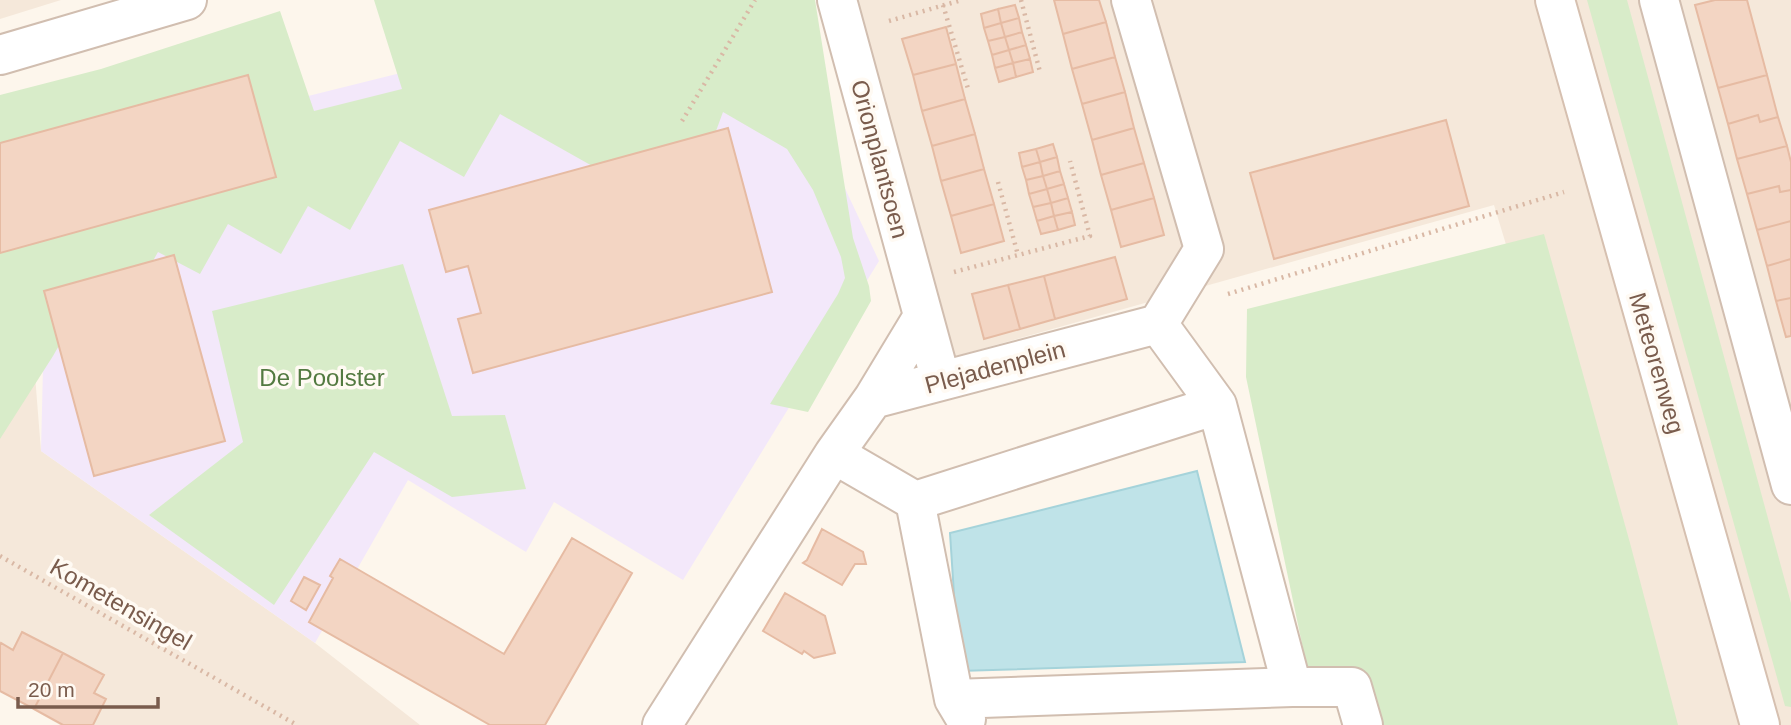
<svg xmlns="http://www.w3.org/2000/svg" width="1791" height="725" viewBox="0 0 1791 725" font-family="Helvetica,sans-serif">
	<rect width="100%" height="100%" fill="#fdf6ec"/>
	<path fill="#f5e8da" d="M0,0H61L0,19Z
		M857,0H1791V725H1652L1494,205L953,357Z
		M0,122L17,148L41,451L315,643L420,725H60L0,691Z"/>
	<path fill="#f3e8fa" d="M669,6L777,43L879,261L683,580L554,502L526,552L408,480L315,643L41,451L48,161Z"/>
	<path fill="#d8ecc9" d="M374,0H815L853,238L869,286L871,301L808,412L770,404L838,294L845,278L841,257L813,190L787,149L723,112L673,248L594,167L500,114L464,177L400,141L350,230L308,206L281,254L228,224L200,274L158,252L134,294L85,300L53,356L0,439V95L101,69L280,11L314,111L402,89Z
		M1587,0H1627L1791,603V707L1785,706Z
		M1544,234L1630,543L1678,725H1375L1357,669L1309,677L1246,377L1247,309Z
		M403,264L452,416L505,415L526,489L452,497L374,452L274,605L149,515L243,442L212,311Z"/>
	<path fill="#bfe3e8" stroke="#a5d3da" stroke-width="2" d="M1197,471L1245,662L959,671L950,533Z"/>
	<path fill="#f3d5c3" stroke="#e6bba3" stroke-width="2" d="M1054,0H1099L1106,22L1063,34Z
		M1715,0H1747L1767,75L1718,88L1695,5Z
		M1015,5L1019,18L1001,23L998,9Z
		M998,9L1001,23L984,28L981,14Z
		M1019,18L1022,32L1005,37L1001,23Z
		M1106,22L1115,57L1072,69L1063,34Z
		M1001,23L1005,37L988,41L984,28Z
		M946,27L956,64L913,75L902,39Z
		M1022,32L1026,45L1009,50L1005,37Z
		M1005,37L1009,50L992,55L988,41Z
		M1026,45L1030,59L1013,63L1009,50Z
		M1009,50L1013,63L995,68L992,55Z
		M1115,57L1125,92L1082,104L1072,69Z
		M1030,59L1033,72L1016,77L1013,63Z
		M1013,63L1016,77L999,82L995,68Z
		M956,64L965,99L922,111L913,75Z
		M248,75L276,177L0,253V143Z
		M1767,75L1778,117L1760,122L1758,115L1728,124L1718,88Z
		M1125,92L1134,128L1092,140L1082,104Z
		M965,99L975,134L932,146L922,111Z
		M1758,115L1760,122L1778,117L1787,146L1737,159L1728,124Z
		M1446,120L1469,206L1274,259L1250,173Z
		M728,128L772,292L473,373L458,319L481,313L468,266L446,272L429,210Z
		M1134,128L1144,163L1101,175L1092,140Z
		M975,134L984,169L941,181L932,146Z
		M1053,144L1057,157L1040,162L1036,149Z
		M1787,146L1791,162V190L1780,192L1779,186L1747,194L1737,159Z
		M1036,149L1040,162L1022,167L1019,153Z
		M1057,157L1060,171L1043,176L1040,162Z
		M1040,162L1043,176L1026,180L1022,167Z
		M1144,163L1154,198L1111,210L1101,175Z
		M984,169L994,204L951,216L941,181Z
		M1060,171L1064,184L1047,189L1043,176Z
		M1043,176L1047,189L1029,194L1026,180Z
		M1064,184L1068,198L1051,203L1047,189Z
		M1779,186L1780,192L1791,190V221L1757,230L1747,194Z
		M1047,189L1051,203L1033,207L1029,194Z
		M1068,198L1072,212L1054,216L1051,203Z
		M1154,198L1164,235L1121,247L1111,210Z
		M1051,203L1054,216L1037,221L1033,207Z
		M994,204L1004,241L961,253L951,216Z
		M1072,212L1075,225L1058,230L1054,216Z
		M1054,216L1058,230L1041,234L1037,221Z
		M1791,221V259L1767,266L1757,230Z
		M174,255L225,441L94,476L44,291Z
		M1115,257L1127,299L1055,319L1044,276Z
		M1791,259V298L1776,301L1767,266Z
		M1044,276L1055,319L1020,329L1008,285Z
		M1008,285L1020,329L984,339L972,294Z
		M1791,298V336L1786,337L1776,301Z
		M822,529L863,552L866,564H855L842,585L803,563L807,560Z
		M572,538L632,573L545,725H490L309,622L333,578L330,576L340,559L504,654Z
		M304,577L320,585L306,610L291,601Z
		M785,593L825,616L835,653L814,658L804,651L802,654L763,631Z
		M22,632L63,653L34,709L0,691V645L1,643L13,650Z
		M63,653L104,675L94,693L106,699L93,725H63L34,709Z"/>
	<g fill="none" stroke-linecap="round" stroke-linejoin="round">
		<defs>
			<path id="street" d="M837,0L941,381
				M1659,0L1791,485
				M0,55L187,0
				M1158,324L1217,405L1292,687H1352L1363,725
				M873,399L1158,324L1204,249L1131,0
				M834,454L915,501L1217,405
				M915,501L954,699L966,719
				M954,699L1292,687
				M662,725L834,454L873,399L922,318"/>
			<path id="secondary" d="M1555,0L1760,725"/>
		</defs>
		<use href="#street" stroke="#d1beb0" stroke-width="42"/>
		<use href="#secondary" stroke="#d6c0b0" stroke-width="42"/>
		<path stroke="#d9b8a5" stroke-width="4.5" stroke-dasharray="2 5" stroke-linecap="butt" d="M1021,0L1040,72
			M943,5L969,92
			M889,21L962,0
			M682,121L755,0
			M998,182L1018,255
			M954,272L1090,236L1070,161
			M1228,294L1564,192
			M0,556L297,725"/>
		<use href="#street" stroke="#fff" stroke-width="38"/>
		<use href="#secondary" stroke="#fff" stroke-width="38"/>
	</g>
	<g text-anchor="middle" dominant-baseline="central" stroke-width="7" stroke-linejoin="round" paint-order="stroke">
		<g font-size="24" fill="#7a5c4d" stroke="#fffaf3">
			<text transform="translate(880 159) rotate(75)">Orionplantsoen</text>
			<text transform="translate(1657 363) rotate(74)">Meteorenweg</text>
			<text transform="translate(995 367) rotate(-15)">Plejadenplein</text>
			<text transform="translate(121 604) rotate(30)">Kometensingel</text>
		</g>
		<g font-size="24" fill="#537a41" stroke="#fffaf3">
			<text x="322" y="377">De Poolster</text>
		</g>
	</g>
	<path d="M18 697v10h140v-10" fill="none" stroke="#7a5c4d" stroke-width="3.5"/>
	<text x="28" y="697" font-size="21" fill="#7a5c4d" stroke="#fffaf3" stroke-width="5" paint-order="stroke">20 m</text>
</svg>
